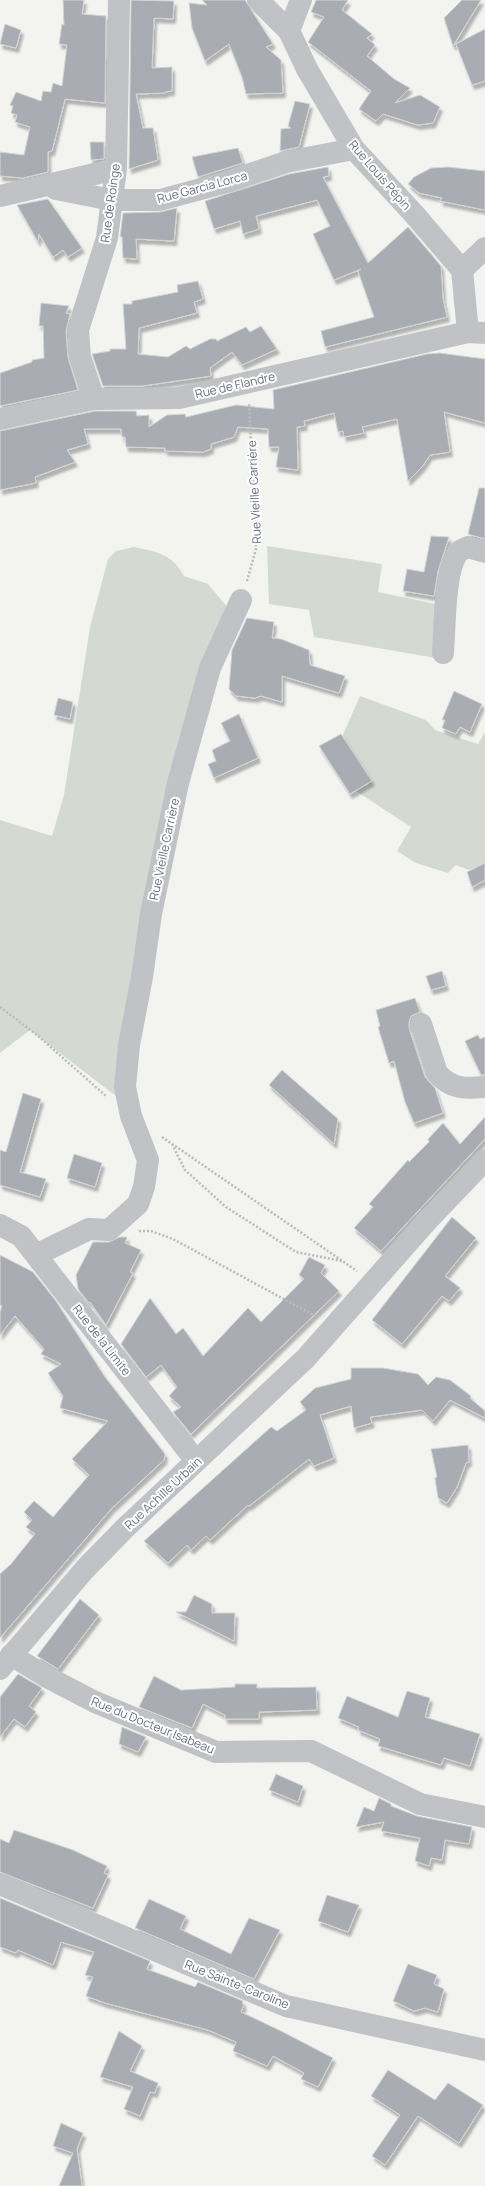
<svg xmlns="http://www.w3.org/2000/svg" width="485" height="2186" viewBox="0 0 485 2186" font-family="Manrope,sans-serif">
	<defs>
		<filter id="shadow"><feDropShadow dx="2.5" dy="4.5" stdDeviation="1" flood-color="#0004"/></filter>
	</defs>
	<rect width="100%" height="100%" fill="#f3f4f0"/>
	<path fill="#d4dad2" d="M267,546L382,564L378,592L440,605L436,658L314,637L309,610L269,604Z
		M134,547C158,552 172,554 184,576L208,584L234,615L213,650L121,1100L30,1030L0,1053V820L52,836L64,795L90,627L108,559L116,551Z
		M360,696L426,720L435,730L478,744L485,732V864L469,870L456,865L448,873L416,863L397,851L411,827L356,791L371,781L342,737Z"/>
	<path fill="#a9adb3" stroke="#d5d5d3" filter="url(#shadow)" d="M63,0H84L82,14L106,16L105,103L65,99L52,151L48,152V172L23,178L0,176V152L24,155L30,127L15,122L17,115L11,113L13,106L10,105L16,92L41,101L43,91L51,92L53,83L62,86L67,45L59,44L62,24L64,25Z
		M131,0L174,1L173,19L154,18L152,68L172,67V91L165,92V93L136,94L143,128H153L158,160L129,169Z
		M202,0H245L273,44L266,47L281,60L283,93L246,94L242,77L229,44L205,61L192,28L189,3L207,5Z
		M316,0H348L342,10L372,34L367,38L375,45L367,56L394,79L410,88L395,103L420,95L440,107L433,123L418,125L383,114L376,121L359,109L371,91L308,42L324,17L311,12Z
		M462,0H481L453,46L444,18Z
		M5,24L21,30L16,48L0,44Z
		M485,29V81L472,85L456,44Z
		M295,101L310,104L299,147L280,151L281,129L291,128L288,126Z
		M90,142H104V159L91,160Z
		M238,148L243,163L198,177L192,157Z
		M328,167L329,176L323,177L368,263L408,227L441,266L443,299L447,317L325,347L321,331L374,317L358,271L361,269L334,280L313,234L330,226L317,200L256,216L259,229L243,234L240,221L214,229L205,201L289,174Z
		M448,167L485,171V210L440,201L442,198L419,193L408,184L414,177L431,168Z
		M48,199L82,248L68,257L63,250L53,257L39,234L38,242L17,205Z
		M177,208L174,241L136,239L137,259L123,258L122,237H120L123,213L160,212Z
		M198,281L203,299L194,302L197,313L139,328L138,354L168,357L186,346L190,349L210,339H216L217,341L246,327L250,332L261,326L277,349L242,365L232,352L210,368L211,376L142,386H103L92,354L110,351V349H126L123,304H132V301L178,292L177,285Z
		M41,303L69,306L66,313L70,314L66,331L68,358L78,390L0,406V373L32,362V360L44,358L43,326H39Z
		M440,353L485,359V423L444,412L450,452L430,455L422,467L408,481L397,419L362,427L364,433L344,437L343,431L338,432L334,413L304,421L305,426L297,427L298,470L276,467L279,447H269L268,429L238,427L234,437L211,444V449L203,452L165,451V448L126,447L125,437H122L121,429H84L88,444L67,450L75,462L35,477L36,483L0,490V431L95,411H136L137,416L149,415V427L167,415L185,414L186,417L236,405L274,409L273,390L427,354Z
		M479,488H485V539L468,534Z
		M431,536L449,537L438,571L434,596L403,591L407,569L424,572Z
		M247,618L274,622L272,638L281,639L309,650L310,665L345,676L339,693L282,676V702L261,696L255,698L236,696L229,689L232,650Z
		M454,691L482,704L470,732L460,727L456,734L442,728L445,720H442Z
		M58,698L73,702L70,719L54,715Z
		M239,714L258,758L214,778L208,764L216,761L212,750L230,741L221,723Z
		M341,734L372,781L350,794L319,746Z
		M485,863V880L472,887L467,872Z
		M442,971L446,986L431,990L426,976Z
		M415,998L420,1012L411,1016L409,1022V1028L425,1077L435,1088L443,1113L414,1123L405,1102L394,1061L389,1063L378,1027L380,1026L376,1010Z
		M478,1035L480,1039L485,1037V1075H481L465,1041Z
		M282,1070L338,1119L334,1144L269,1085Z
		M23,1093L41,1099L20,1172L46,1179L40,1197L0,1185V1150L6,1152Z
		M485,1117V1139L381,1251L354,1228L373,1207L369,1204L408,1160L409,1162L429,1142L428,1139L443,1123L460,1144Z
		M74,1154L102,1163L95,1187L67,1178Z
		M452,1217L476,1238L445,1276L460,1288L449,1301L442,1296L402,1344L372,1320Z
		M120,1237H127L125,1243L141,1250L130,1272L133,1273L106,1325L90,1302L89,1303L78,1289L76,1275L93,1242H109Z
		M0,1255L33,1272L56,1301L105,1377L165,1454L164,1460L112,1508L0,1638V1574L11,1564L35,1534L26,1527L32,1520L24,1512L34,1501L53,1517L89,1475L72,1459L108,1421L60,1408L63,1396L48,1373L61,1364L41,1354L44,1349L15,1316L0,1335V1312L2,1306L0,1305Z
		M309,1257L325,1265L321,1273L339,1291L191,1434L173,1412L181,1407L169,1396L177,1387L161,1365L146,1377L121,1344L150,1298L176,1334L183,1328L203,1356L248,1308L261,1322L304,1279L299,1275Z
		M351,1368H383L418,1374L428,1385L436,1377L450,1380L471,1396L470,1398L485,1411V1418L450,1400L433,1421L422,1410L370,1417L372,1423L354,1428L351,1406L320,1415L334,1458L314,1466L309,1459L249,1506L248,1505L210,1540L206,1536L191,1550L187,1545L168,1563L144,1541L271,1427L277,1431L306,1410L300,1402L315,1388L351,1379Z
		M468,1445L469,1462L466,1463L457,1487L447,1503L438,1498L435,1478L437,1477L431,1449Z
		M194,1595L212,1604V1613H235L234,1641L176,1612H186Z
		M80,1599L99,1615L58,1669L37,1656Z
		M18,1674L42,1688L29,1706L36,1712L25,1727L14,1719L0,1737V1697Z
		M154,1676L181,1690L235,1687V1684H257V1688L316,1687L317,1710L259,1712V1719H225V1715L203,1704L192,1728L139,1707Z
		M407,1691L430,1698L425,1717L480,1734L470,1766L444,1758L441,1765L378,1746L380,1739L358,1730L359,1727L338,1718L347,1696L398,1717Z
		M122,1727L146,1737L138,1752L119,1744Z
		M276,1774L303,1786L298,1802L269,1790Z
		M379,1798L391,1804V1806L417,1816L472,1827L469,1844L445,1840L442,1860L431,1858L429,1866L415,1861L420,1838L381,1831L384,1822L356,1827L364,1807L374,1811Z
		M14,1830L73,1850L107,1866L104,1873L108,1875L93,1908L0,1872V1839L9,1843Z
		M327,1895L359,1905L348,1932L318,1921Z
		M0,1898L150,1961L147,1969L195,1987L198,1982L243,2001L242,2004H244L241,2012L281,2031L333,2058L318,2087L301,2079L304,2073L273,2056L267,2066L233,2051L236,2042L208,2030L105,2003L86,1996L93,1977L85,1975L94,1952L61,1942L53,1965L18,1950L16,1953L0,1947Z
		M149,1899L186,1916L180,1929L231,1954L249,1918L280,1930L254,1979L135,1928Z
		M408,1964L437,1975L434,1984L444,1989L438,2012L425,2008L414,2011L393,2001Z
		M119,2031L142,2046L130,2071L158,2083L155,2093L150,2092L140,2116L124,2109L133,2087L100,2077Z
		M388,2070L435,2100L448,2083L483,2105L459,2143L418,2116L385,2165L372,2156L400,2115L371,2096Z
		M61,2123L83,2133L77,2149L82,2186H59L73,2153L53,2146Z"/>
	<g fill="none" stroke-linecap="round" stroke-linejoin="round">
		<path stroke="#b9babd" stroke-width="2.5" stroke-dasharray="2 2" stroke-linecap="butt" d="M247,581L256,549L249,403
			M0,1007L37,1035L106,1096
			M162,1137L357,1271
			M172,1144L185,1170L226,1207L296,1252L342,1261
			M139,1231H151L173,1239L315,1316"/>
		<path stroke="#c0c2c5" stroke-width="22" d="M258,0L289,31
			M301,0L289,31L307,69L354,149L414,214L462,270L468,332
			M49,184L56,189L112,200H160L227,182L286,162L354,149
			M0,196L116,169
			M462,270L485,248
			M94,399L80,357L78,330L107,238L116,169L119,0
			M0,419L94,399L179,398L468,332L485,333
			M443,653C445,629 444,573 457,554C459,550 464,549 468,547L485,552
			M421,1024L437,1073C450,1089 466,1089 485,1087
			M0,1225L21,1236L196,1461
			M36,1255L89,1229L109,1230L138,1204L144,1187L148,1160L131,1116L125,1087L129,1045L142,977L151,914L178,783L210,668L241,600
			M11,1655L45,1676L95,1702L216,1752L311,1751L420,1804L485,1817
			M0,1669L85,1569L125,1528L306,1358L427,1221L485,1160
			M0,1884L286,2006L485,2050"/>
	</g>
	<g text-anchor="middle" dominant-baseline="central" stroke-width="4" stroke-linejoin="round" paint-order="stroke">
		<g font-size="12" fill="#666e7e" stroke="#fff">
			<text transform="translate(380 175) rotate(49)">Rue Louis Pépin</text>
			<text transform="translate(202 187) rotate(-15)">Rue Garcia Lorca</text>
			<text transform="translate(110 203) rotate(-82)">Rue de Roinge</text>
			<text transform="translate(235 385) rotate(-13)">Rue de Flandre</text>
			<text transform="translate(254 492) rotate(-93)">Rue Vieille Carrière</text>
			<text transform="translate(164 849) rotate(-78)">Rue Vieille Carrière</text>
			<text transform="translate(102 1340) rotate(52)">Rue de la Limite</text>
			<text transform="translate(163 1493) rotate(-43)">Rue Achille Urbain</text>
			<text transform="translate(153 1725) rotate(22)">Rue du Docteur Isabeau</text>
			<text transform="translate(237 1984) rotate(22)">Rue Sainte-Caroline</text>
		</g>
	</g>
</svg>
